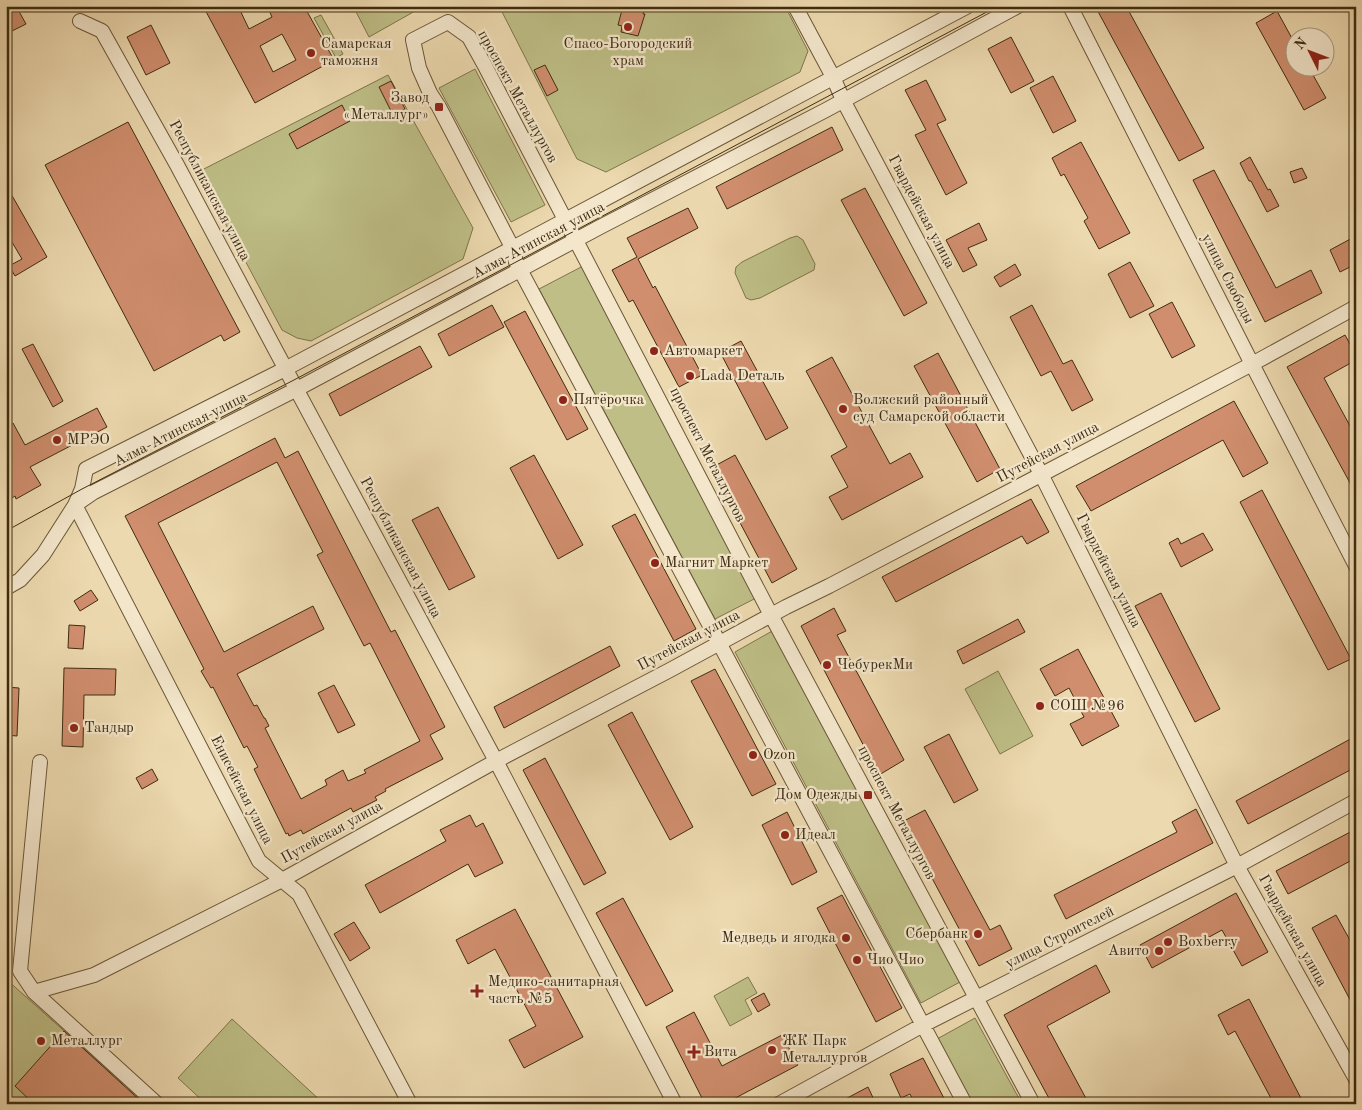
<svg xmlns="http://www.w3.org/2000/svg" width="1362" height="1110" viewBox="0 0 1362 1110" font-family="'Old Standard TT',serif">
	<rect width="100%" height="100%" fill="#edd9af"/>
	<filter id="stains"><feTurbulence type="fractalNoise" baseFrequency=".004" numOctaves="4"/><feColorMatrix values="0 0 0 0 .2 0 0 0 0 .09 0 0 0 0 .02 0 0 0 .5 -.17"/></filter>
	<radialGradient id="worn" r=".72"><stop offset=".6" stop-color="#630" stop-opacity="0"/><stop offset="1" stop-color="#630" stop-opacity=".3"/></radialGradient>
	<path fill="#bebe86" stroke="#7e754b" d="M353,6H424L369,37Z
		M499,6H785L808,51L800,72L606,172L577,159Z
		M321,15L343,54L336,58L314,18Z
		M475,69L545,205L511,222L439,88Z
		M388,75L473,228L463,259L311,341L297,338L282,330L198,172Z
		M797,236L803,240L815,264L814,270L760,298L751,300L746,298L735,273L736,267L742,262L790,238Z
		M583,266L760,596L715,619L539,289Z
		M774,630L960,982L921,1003L735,652Z
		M998,671L1033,736L1000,754L965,689Z
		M748,977L757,993L745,1000L752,1014L730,1026L714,996Z
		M6,979L146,1104H6Z
		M975,1018L1022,1104H973L937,1039Z
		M232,1019L323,1103V1104H206L178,1078Z"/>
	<path fill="#d08e6e" stroke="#3f2c10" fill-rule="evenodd" d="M6,6H16L26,24L6,34Z
		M203,6H238L249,29L272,17L267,6H304L334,60L255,103ZM282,34L296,60L273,72L260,46Z
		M623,6H644L643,10L644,11L643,14H645L638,36L621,32L622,26L618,25Z
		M1095,6H1126L1204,148L1179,161Z
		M1277,11L1294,42V68H1309L1326,98L1304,110L1256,23Z
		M151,25L170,63L146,75L127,37Z
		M1011,37L1034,81L1011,93L988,49Z
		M545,65L558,90L547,96L534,70Z
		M1053,76L1076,121L1053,133L1030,88Z
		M926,80L946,120L937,124L967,183L946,195L915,135L926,130L905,90Z
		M391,81L405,109L393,115L379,87Z
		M342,105L350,121L297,149L289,134Z
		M128,122L240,332L224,341L221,335L154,371L45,165Z
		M832,127L843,150L727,209L716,187Z
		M1081,142L1130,233L1099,249L1084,221L1088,218L1064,174L1061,176L1052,158Z
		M1250,157L1268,190L1270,189L1279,206L1267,212L1251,181H1249L1240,163Z
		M1302,168L1307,178L1294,183L1290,172Z
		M1214,170L1276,288L1311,270L1322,293L1265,322L1193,180Z
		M6,185L47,257L15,276L9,266L22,259L6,232Z
		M865,188L927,303L904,316L841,200Z
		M688,208L698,228L638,259L653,288L655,286L702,375L679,387L633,300L629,302L612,270L637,257L627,238Z
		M979,223L987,240L968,248L977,265L963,272L946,240Z
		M1356,236V264L1340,272L1330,250Z
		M1130,262L1154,306L1130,318L1108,274Z
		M1015,264L1021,275L1000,287L994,277Z
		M1172,302L1195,346L1172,358L1149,314Z
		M492,305L504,327L449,356L438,334Z
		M1032,305L1063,364L1072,360L1093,400L1072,411L1051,371L1041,376L1010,317Z
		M525,311L588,429L567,440L504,322Z
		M1345,335L1356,355V360L1324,378L1356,437V494L1287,367Z
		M741,341L788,428L766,440L720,352Z
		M33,344L63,401L53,407L22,349Z
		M420,346L432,367L340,416L329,394Z
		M938,353L1000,469L977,482L914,366Z
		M832,357L890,464L910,453L923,477L842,520L829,497L848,487L831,456L847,447L806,371Z
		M1234,401L1268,463L1243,477L1223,440L1091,511L1076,486Z
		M97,408L107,427L30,467L41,485L16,499L15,496L12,498L6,488V426L13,423L25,445Z
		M275,438L285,458L298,451L391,632L395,630L445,727L430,735L443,759L385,789L386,791L375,797L377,800L353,812L351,808L303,834L301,830L289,836L288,833L286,834L254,769L258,767L247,746L244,748L213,687L211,688L201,671L204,669L125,516ZM277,462L323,552L317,555L364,646L370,643L420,741L364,770L366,773L348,781L343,770L325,780L327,785L301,799L265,728L269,726L265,718H264L257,705L254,706L237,674L324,629L313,606L224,652L158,523Z
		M534,455L583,545L558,559L510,468Z
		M735,455L797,569L772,583L711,468Z
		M1262,490L1351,659L1328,670L1240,502Z
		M1031,499L1049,532L1027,544L1022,536L896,602L882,577Z
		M438,507L475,577L449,590L412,520Z
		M635,514L696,629L674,641L612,526Z
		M1203,533L1213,550L1181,567L1169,543L1178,538L1181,544Z
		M91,590L98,600L80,611L74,601Z
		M1161,593L1220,709L1195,722L1135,606Z
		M834,608L846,631L837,635L904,760L879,775L801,626Z
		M1018,619L1025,632L963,664L957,651Z
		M69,625L85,626L83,649L68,648Z
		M610,646L620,666L504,728L494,707Z
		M1078,649L1119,726L1082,746L1070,724L1084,717L1069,688L1055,696L1040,669Z
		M64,668L116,669L115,695H84L83,747L62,746Z
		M715,669L776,784L752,796L691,681Z
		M334,685L355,725L338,733L318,693Z
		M6,687L19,688L17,736L6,735Z
		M632,712L693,827L670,840L608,725Z
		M949,734L978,790L954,803L924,747Z
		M1356,736V767L1248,824L1236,801Z
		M545,758L606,873L584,885L523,770Z
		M152,769L158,780L142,789L136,778Z
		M1196,809L1213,843L1066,919L1054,895L1177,832L1172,822Z
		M925,810L990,930L1000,925L1012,949L979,966L902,822Z
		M787,812L817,872L792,885L762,825Z
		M470,815L476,827L483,823L503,863L475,877L468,864L380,913L365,885L446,841L440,830Z
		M1356,829V858L1288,894L1276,871Z
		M1236,893L1268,952L1242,966L1222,930L1152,968L1140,945Z
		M842,895L902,1008L876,1022L817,908Z
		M623,898L673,991L646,1006L596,913Z
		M515,909L583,1037L524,1068L509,1040L536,1026L495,949L468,964L456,940Z
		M1336,915L1356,951V1011L1312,928Z
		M354,922L370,948L350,961L334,934Z
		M1096,965L1110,992L1047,1026L1089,1104H1052L1004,1015Z
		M764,993L770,1005L758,1012L751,1000Z
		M1249,999L1304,1104H1274L1235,1031L1228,1035L1218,1015Z
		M694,1012L722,1066L782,1035L798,1065L724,1104H705L666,1027Z
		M64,1031L144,1104H34L15,1086Z
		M923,1058L947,1104H915L910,1094L901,1098L890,1074Z
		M868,1087L876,1104H836Z"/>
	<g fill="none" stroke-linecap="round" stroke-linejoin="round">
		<defs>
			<path id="minor" d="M795,6L833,77L843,100L1041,474L1237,866L1356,1079
				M1070,6L1252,364L1356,566
				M80,21L102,31L177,165L292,381L496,761L675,1104
				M75,505L94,492L297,389L600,227L826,110L1018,6
				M75,505L259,861L299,894L410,1104
				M6,588L20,580L43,555L75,505L82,489L86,469L285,369L968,6
				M40,762L20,971L34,992L157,1104
				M34,992L94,975L282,880L496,761L670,670L786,607L829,586L1252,364L1356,307
				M779,1104L923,1025L1237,866L1356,801
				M965,1104L516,262L512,247L439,107L430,93L419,68L413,40L448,22L469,37L484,64L771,615L1033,1104"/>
		</defs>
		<use href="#minor" stroke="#6a5738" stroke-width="16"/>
		<use href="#minor" stroke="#f3e6cb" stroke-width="14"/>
		<path stroke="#3f2c10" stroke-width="1" d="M6,531L82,489L292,381L998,6"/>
	</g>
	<g fill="#8f2418" stroke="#f3e6cb" stroke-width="2">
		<circle cx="628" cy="27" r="5"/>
		<circle cx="311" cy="53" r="5"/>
		<rect x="434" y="102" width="10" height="10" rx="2.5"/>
		<circle cx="654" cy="351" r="5"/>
		<circle cx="690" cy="376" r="5"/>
		<circle cx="563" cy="400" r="5"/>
		<circle cx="843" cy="409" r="5"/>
		<circle cx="57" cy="440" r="5"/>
		<circle cx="655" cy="563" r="5"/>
		<circle cx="827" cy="665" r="5"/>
		<circle cx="1040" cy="706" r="5"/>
		<circle cx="74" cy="728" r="5"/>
		<circle cx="753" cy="755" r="5"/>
		<rect x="863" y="790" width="10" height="10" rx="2.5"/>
		<circle cx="785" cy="835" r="5"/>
		<circle cx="978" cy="934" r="5"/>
		<circle cx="846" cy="938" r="5"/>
		<circle cx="1168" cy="942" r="5"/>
		<circle cx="1159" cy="951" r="5"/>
		<circle cx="857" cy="960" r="5"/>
		<path d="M474.5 983.5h5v5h5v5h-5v5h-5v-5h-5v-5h5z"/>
		<circle cx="41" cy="1041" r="5"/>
		<circle cx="772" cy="1050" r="5"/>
		<path d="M691.5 1044.5h5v5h5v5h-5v5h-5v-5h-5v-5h5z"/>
	</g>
	<g text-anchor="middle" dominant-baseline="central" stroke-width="4.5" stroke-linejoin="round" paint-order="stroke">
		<g font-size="15" fill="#3f2c10" stroke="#f3e6cb" text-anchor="start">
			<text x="321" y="44">Самарская<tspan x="321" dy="17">таможня</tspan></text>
			<text x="628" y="44" text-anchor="middle">Спасо-Богородский<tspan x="628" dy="17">храм</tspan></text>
			<text x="429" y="98" text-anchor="end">Завод<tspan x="429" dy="17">«Металлург»</tspan></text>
			<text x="664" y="351">Автомаркет</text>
			<text x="700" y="376">Lada Dеталь</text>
			<text x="573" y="400">Пятёрочка</text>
			<text x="853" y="400">Волжский районный<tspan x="853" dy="17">суд Самарской области</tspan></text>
			<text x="67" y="440">МРЭО</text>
			<text x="665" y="563">Магнит Маркет</text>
			<text x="837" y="665">ЧебурекМи</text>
			<text x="1050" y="706">СОШ №96</text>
			<text x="84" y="728">Тандыр</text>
			<text x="763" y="755">Ozon</text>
			<text x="858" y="795" text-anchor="end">Дом Одежды</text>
			<text x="795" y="835">Идеал</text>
			<text x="968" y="934" text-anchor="end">Сбербанк</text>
			<text x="836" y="938" text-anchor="end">Медведь и ягодка</text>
			<text x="1178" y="942">Boxberry</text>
			<text x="1149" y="951" text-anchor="end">Авито</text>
			<text x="867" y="960">Чио Чио</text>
			<text x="488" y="982">Медико-санитарная<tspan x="488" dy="17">часть №5</tspan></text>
			<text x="51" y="1041">Металлург</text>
			<text x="782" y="1041">ЖК Парк<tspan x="782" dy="17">Металлургов</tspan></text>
			<text x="704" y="1052">Вита</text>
		</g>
		<g font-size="15" fill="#3f2c10" stroke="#f3e6cb">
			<text transform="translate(517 97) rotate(61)">проспект Металлургов</text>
			<text transform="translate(209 191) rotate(62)">Республиканская улица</text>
			<text transform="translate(921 212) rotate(62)">Гвардейская улица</text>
			<text transform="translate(539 241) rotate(-28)">Алма-Атинская улица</text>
			<text transform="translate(1227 279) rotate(63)">улица Свободы</text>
			<text transform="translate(181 430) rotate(-27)">Алма-Атинская улица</text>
			<text transform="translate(1048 453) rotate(-28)">Путейская улица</text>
			<text transform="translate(707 455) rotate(63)">проспект Металлургов</text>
			<text transform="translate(400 548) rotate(62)">Республиканская улица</text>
			<text transform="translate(1108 571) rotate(63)">Гвардейская улица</text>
			<text transform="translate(689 641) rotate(-28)">Путейская улица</text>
			<text transform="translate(241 790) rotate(63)">Енисейская улица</text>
			<text transform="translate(896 813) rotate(62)">проспект Металлургов</text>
			<text transform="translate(332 833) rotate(-29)">Путейская улица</text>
			<text transform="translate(1292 931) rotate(61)">Гвардейская улица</text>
			<text transform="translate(1060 938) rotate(-27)">улица Строителей</text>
		</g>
	</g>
	<rect width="1362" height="1110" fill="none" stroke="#edd9af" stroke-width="25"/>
	<rect x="8" y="8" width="1347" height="1095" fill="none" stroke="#3f2c10" stroke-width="2.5"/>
	<rect x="12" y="12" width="1337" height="1085" fill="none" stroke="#3f2c10"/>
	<g transform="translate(1310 52) rotate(312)"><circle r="24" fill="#f3e6cb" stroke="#ab9c80"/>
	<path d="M0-4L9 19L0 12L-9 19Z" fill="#8f2418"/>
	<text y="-8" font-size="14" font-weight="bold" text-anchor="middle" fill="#3f2c10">N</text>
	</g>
	<rect width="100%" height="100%" filter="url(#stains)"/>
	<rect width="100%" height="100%" fill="url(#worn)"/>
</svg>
